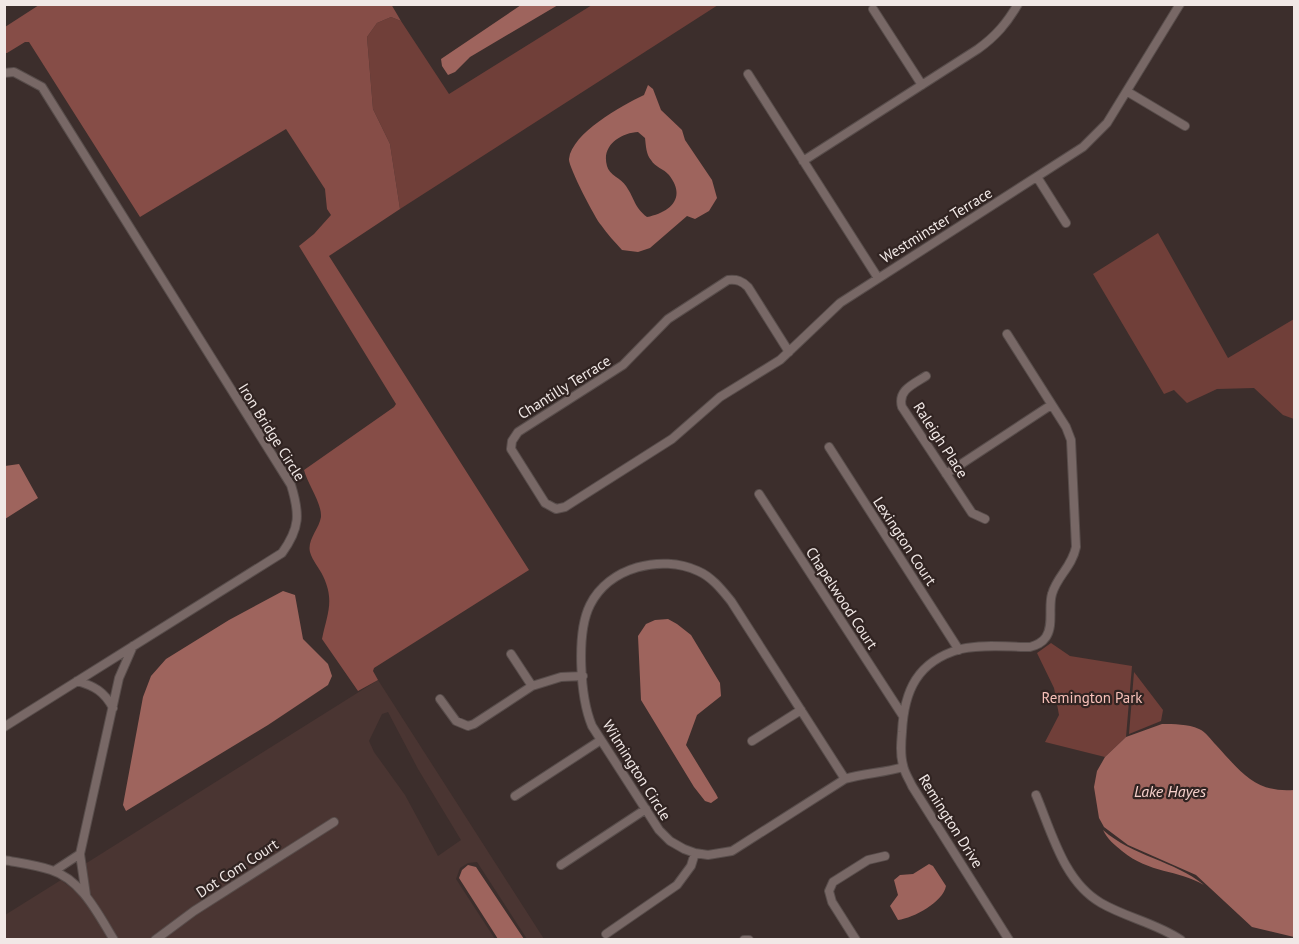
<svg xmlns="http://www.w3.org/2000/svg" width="1299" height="944" viewBox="0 0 1299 944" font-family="'PT Sans',sans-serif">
	<rect width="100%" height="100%" fill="#3c2e2c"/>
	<path fill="#4a3532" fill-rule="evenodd" d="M378,680L544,939H527L477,862L468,863L460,868L456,879L495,939H161L196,914L338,823L335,817L192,909L150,939H118L93,900L88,887L85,864ZM388,712L418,769L461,840L438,856L405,795L374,752L369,741L382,714Z
		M61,880L83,897L109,939L5,940V915Z"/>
	<path fill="#703f39" d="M592,5H718L400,209L390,144L373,109L367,37L377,23L391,17L401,21L449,94Z
		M1158,233L1228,358L1294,319V419L1283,415L1254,388L1217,389L1187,403L1174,390L1164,394L1093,274Z
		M1051,643L1070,656L1132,666L1126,737L1105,757L1045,742L1059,715L1054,688L1037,653Z
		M1134,672L1163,710L1161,721L1129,734Z"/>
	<path fill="#864d47" d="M39,5L391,4L401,21L391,17L377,23L367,37L373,109L390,144L400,209L329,256L529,570L374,668L373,671L378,680L358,691L322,639C327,614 335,601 323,576C320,569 312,560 310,552C307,540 319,529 321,517C322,503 307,483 304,470L394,407L396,404L299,246L314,234L331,215L327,209L325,189L286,129L140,217L29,42H25L7,53H5V27Z"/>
	<path fill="#9e645d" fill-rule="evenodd" d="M521,5H558L470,57L455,72L448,75L442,66L441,59Z
		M648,85L653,89L661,110L682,130L685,140L712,180L717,198L709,211L695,219L687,216L650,248L638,252L622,250C615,242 607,234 601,225C595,218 568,166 569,159C572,133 621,106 644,95ZM638,132L645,138C646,146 646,154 651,160C655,167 664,169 669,175C687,198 670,212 647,217C634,207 635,199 626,186C621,178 609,175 607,166C601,145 621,133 638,132Z
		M19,464L38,498L5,519V466Z
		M283,591L295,595L303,639L328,664L332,676L328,685L268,725L126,811L123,805L143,697L151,676L166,659L229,620Z
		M668,619L677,624L691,635L720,683L721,696L697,715L686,745L716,794L718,798L711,803L705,801L694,787L641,700L638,636L646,624L655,620Z
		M1162,724C1174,724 1188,724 1199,729C1206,732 1211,740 1216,745C1241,772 1255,793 1294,790V937L1252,927L1196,875L1128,845L1104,827L1099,818L1094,787L1097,771L1105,757L1126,737Z
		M1103,830C1132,856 1175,861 1204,885C1177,869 1150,874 1122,851C1114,844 1108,840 1103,830Z
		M929,864L933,866L946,886C943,902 914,918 898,920L890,906L898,895L894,880L900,875L913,874Z
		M468,865L476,867L524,939H498L459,878L462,870Z"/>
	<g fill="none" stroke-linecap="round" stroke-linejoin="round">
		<defs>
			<path id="street" d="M873,9L922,85
				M4,73L14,72L42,87L291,485C300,514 300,528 282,553L4,727
				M748,74L878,278
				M1128,92L1185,126
				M803,161L978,49C996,36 1007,23 1018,4
				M1037,177L1066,223
				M1007,334L1066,427L1071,440L1076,547C1072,567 1057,576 1052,594C1048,607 1054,625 1046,637C1042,643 1037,645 1030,647C1008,647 982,644 961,649C917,661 904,691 902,732C901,743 900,754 903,765C904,772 909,779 912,786L1009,940
				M789,352L748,287C742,281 737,279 728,280L668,319L623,365L518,432L512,441L511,449L545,503L556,509L565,507L672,439L720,397L780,360L840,303L1083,147L1107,123L1180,4
				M926,376C914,384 897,390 902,407L972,513L985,519
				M829,447L959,650
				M946,474L1051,405
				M759,494L903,716
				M511,654L532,686
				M77,681C94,686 104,691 113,708
				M440,699L456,721L468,726L474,724L532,686L561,677L583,676
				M752,741L801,710
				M845,779L731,601C722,590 712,577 698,571C661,554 609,567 590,605C576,633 580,697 592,726L659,830L670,841L684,849L695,853L708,855L732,851L845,779C864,773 884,773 903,767
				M1036,795C1052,833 1064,882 1101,903C1127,918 1156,923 1181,940
				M515,796L601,740
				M4,860C20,863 36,865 51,870C82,880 98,914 114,940
				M561,865L646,809
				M54,871L80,854
				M86,895L80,854L119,678L133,646
				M606,934L677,885L691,866L695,853
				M155,940L194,911L334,822
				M744,940H749
				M856,940L832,902L829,891L833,882L868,860L885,856"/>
		</defs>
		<use href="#street" stroke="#584d4b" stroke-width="10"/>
		<use href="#street" stroke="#786866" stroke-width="8"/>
	</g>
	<g text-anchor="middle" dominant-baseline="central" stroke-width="4.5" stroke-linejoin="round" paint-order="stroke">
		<g font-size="15" fill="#f1e8e6" stroke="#312422">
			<text transform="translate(936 225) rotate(-32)">Westminster Terrace</text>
			<text transform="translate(564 387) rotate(-32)">Chantilly Terrace</text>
			<text transform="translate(272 432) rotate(58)">Iron Bridge Circle</text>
			<text transform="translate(941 440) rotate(57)">Raleigh Place</text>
			<text transform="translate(905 541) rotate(57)">Lexington Court</text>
			<text transform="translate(842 598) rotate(57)">Chapelwood Court</text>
			<text transform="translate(637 770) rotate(58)">Wilmington Circle</text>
			<text transform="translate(951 821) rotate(58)">Remington Drive</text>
			<text transform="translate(237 868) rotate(-33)">Dot Com Court</text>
		</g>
		<g font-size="15" fill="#f8c1b9" stroke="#312422">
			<text x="1092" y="697">Remington Park</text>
		</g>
		<g font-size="16" font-style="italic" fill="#f6d1cc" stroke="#312422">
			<text x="1170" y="791">Lake Hayes</text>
		</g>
	</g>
	<rect width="1299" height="944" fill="none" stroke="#f1e8e6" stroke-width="12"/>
</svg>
